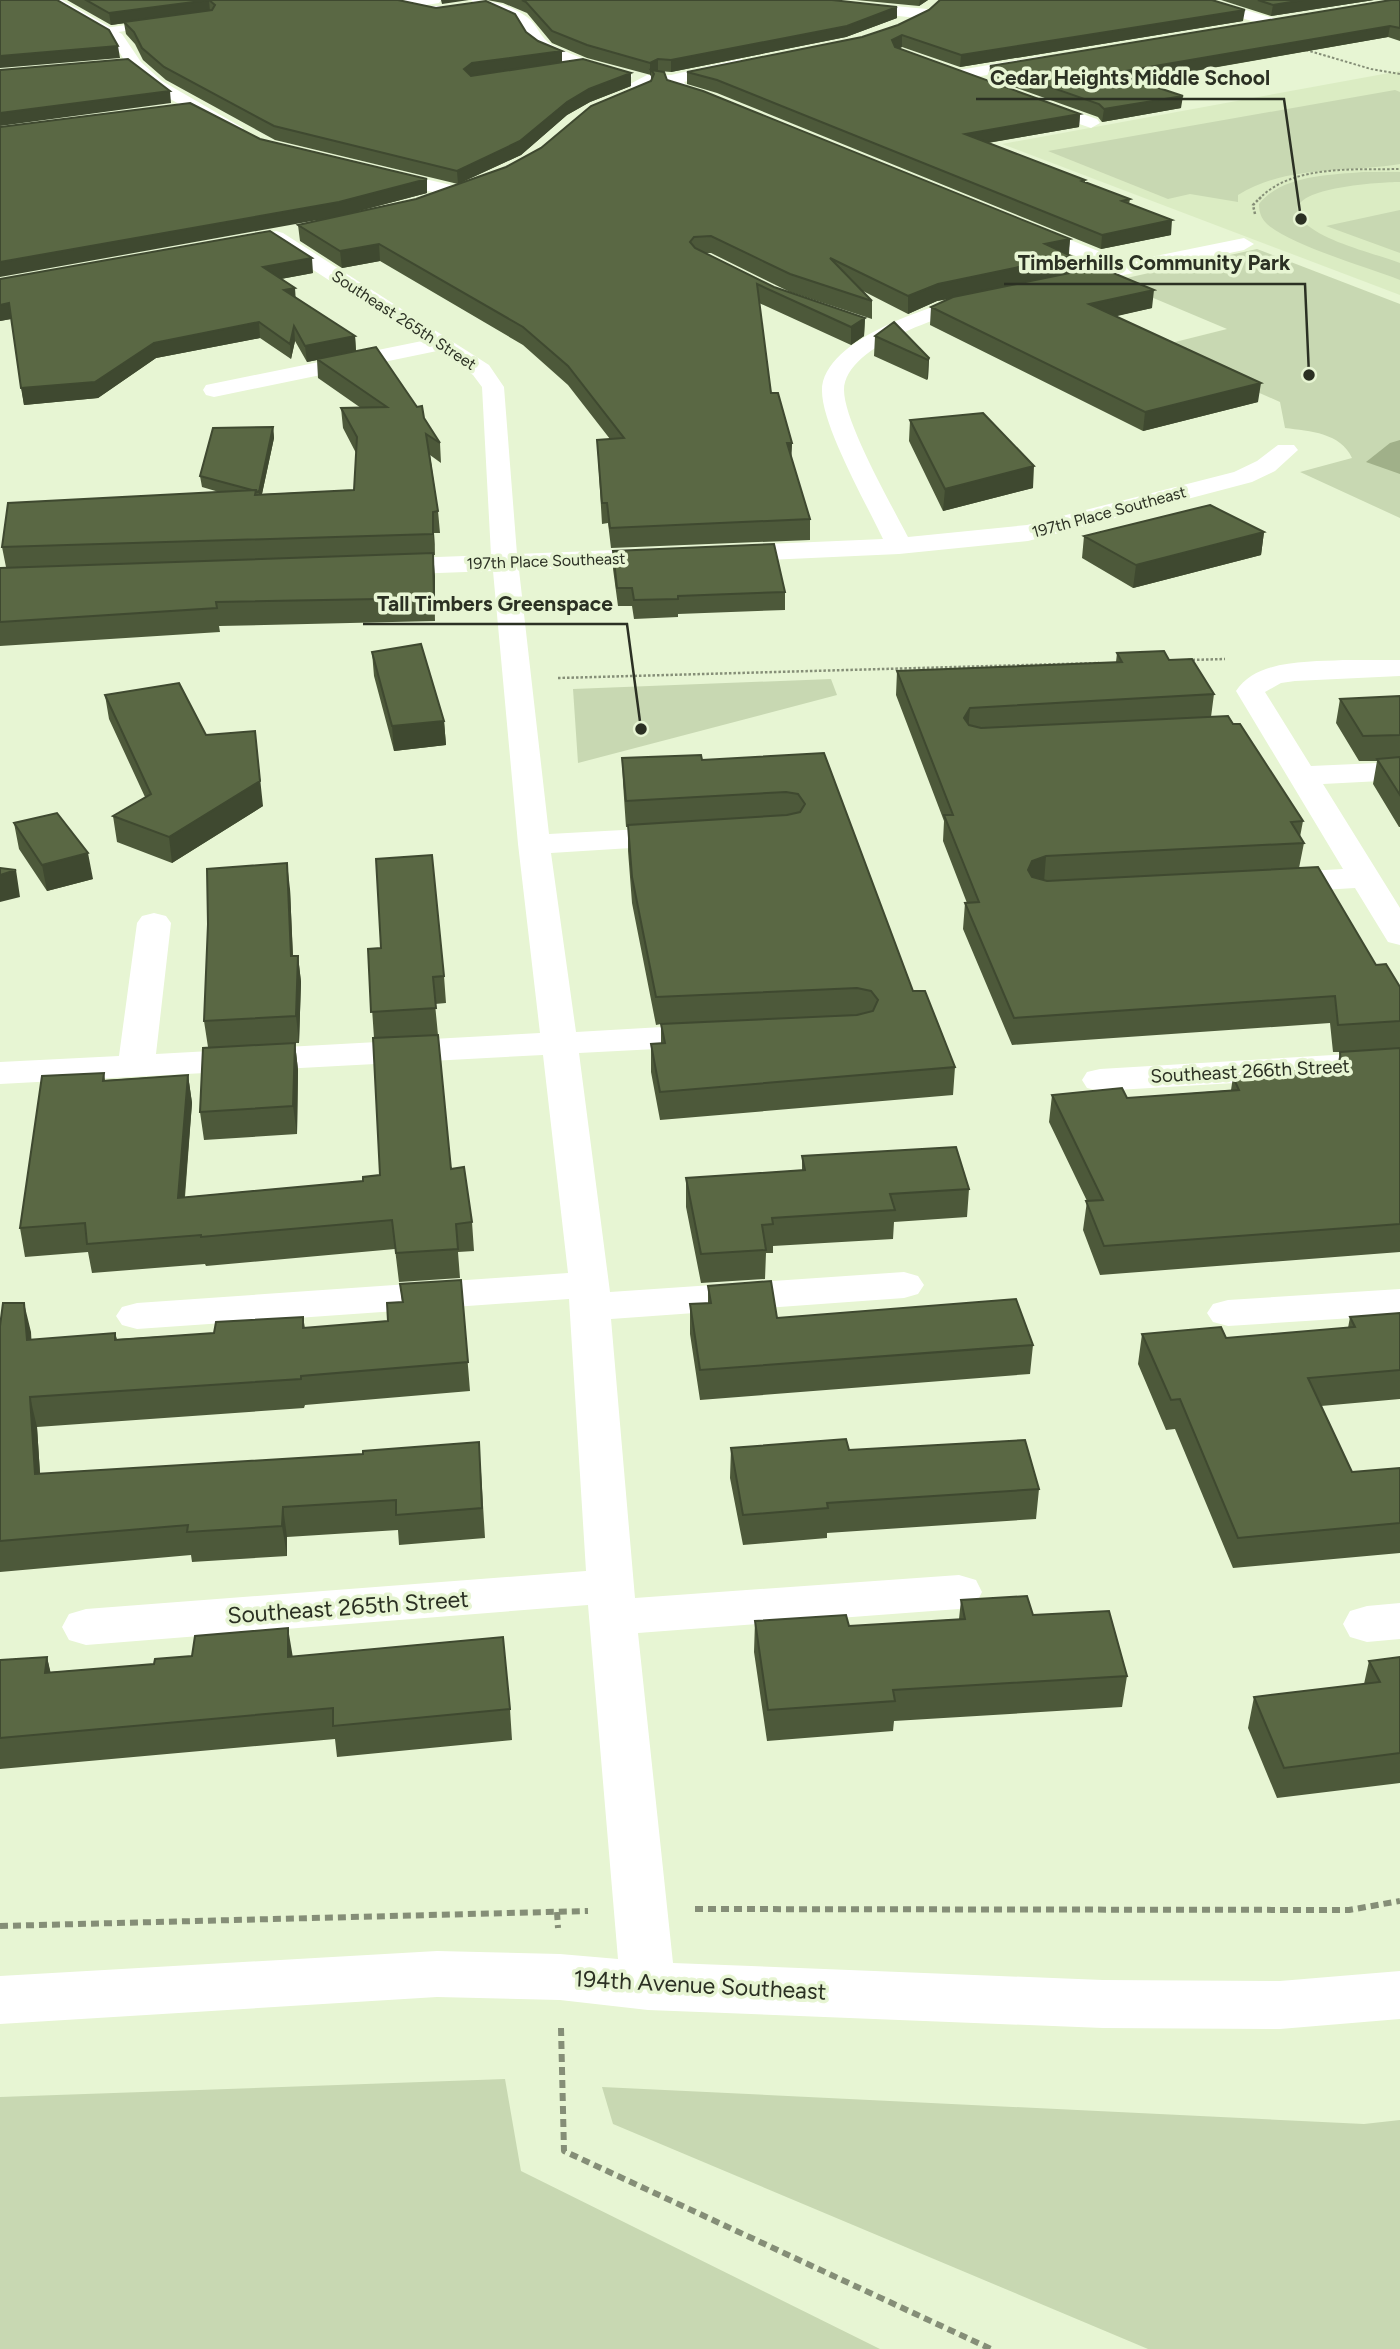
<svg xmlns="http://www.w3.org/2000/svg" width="1400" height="2349" viewBox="0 0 1400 2349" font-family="Figtree,sans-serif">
	<rect width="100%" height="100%" fill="#e7f5d3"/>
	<path fill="#dbecc3" d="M1400,71V295L1002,144Z"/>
	<path fill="#c8d8b2" d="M1395,90L1400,92V164C1346,173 1285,165 1238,195V202L1190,194L1168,199L1048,151Z
		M1363,172H1400V182C1386,182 1267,187 1305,223C1325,242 1373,253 1400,263V280C1367,267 1290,245 1267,224C1261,218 1259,212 1259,204C1282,175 1330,175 1363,172Z
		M1400,210V253L1326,226Z
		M1257,249L1400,304V518L1300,472L1352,458C1341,433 1310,431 1285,428L1280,402L1155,347L1227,329L1113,281Z
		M831,679L837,695L578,763L573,689Z
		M505,2079L521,2171L880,2349H0V2097Z
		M602,2087L1364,2124L1400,2120V2349H1148L613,2124Z"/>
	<path fill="#a0b089" d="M1400,440V474L1366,462L1390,443Z"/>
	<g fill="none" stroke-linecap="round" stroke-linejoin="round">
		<path stroke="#858e77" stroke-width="2" stroke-dasharray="2.5 2" stroke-linecap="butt" d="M1306,50L1371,69L1400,74
			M1259,199C1292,164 1357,170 1400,169"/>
		<path stroke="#858e77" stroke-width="2.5" stroke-dasharray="2.5 2" stroke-linecap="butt" d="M1255,214L1253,205L1261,197
			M1188,660L1225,659
			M558,678L1099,663"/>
		<path stroke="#858e77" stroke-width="6" stroke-dasharray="8 5" stroke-linecap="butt" d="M695,1909L1349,1910L1400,1901
			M557,1912L558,1928
			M0,1926L588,1911
			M561,2028L564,2151L991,2349"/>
		<path fill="#fff" fill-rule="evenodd" d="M161,20L167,23L165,25L105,34L99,31L105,28Z"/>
		<path fill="#fff" fill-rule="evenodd" d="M44,0H62L122,34L141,62L162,81L243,128L240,132H228L151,88L129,68L112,40Z
			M405,0H441L439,3L420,6H450L457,10C443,22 417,14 401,10L399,7Z
			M471,0C490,0 511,5 527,17C538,25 540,38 552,45C577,58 603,65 630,73L632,76L630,79C611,84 543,58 530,43C525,38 523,30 518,25C506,13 483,13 471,0Z
			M778,0H830L927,9L935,14L927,19L785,4Z
			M1189,0H1212L1280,20L1283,23L1275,28L1191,3Z
			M1042,56L1048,58L1050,61L1048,64L959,80L951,75L959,70Z
			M740,59L746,61L748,64L746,67L684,82L687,86C675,98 640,97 628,85L647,75H671Z
			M1030,96L1097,119L1100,123L1091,128L1024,105L1022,101L1024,97Z
			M378,168L468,189L470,193L461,199L372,177L369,173L372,169Z
			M1020,220L1126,262L1244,238L1254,244L1244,250L1061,288L1054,286L1051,282L1054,278L1102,267L1013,230L1010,226L1013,222Z
			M276,231L283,233L489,365L504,387L517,554L666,548L675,550L679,556L675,562L666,564L519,570L549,834L679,827L690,829L695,836L690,843L679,845L551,853L576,1032L714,1024L727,1027L732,1035L727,1043L714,1046L579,1053L610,1292L904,1272L918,1276L924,1285L918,1294L904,1298L611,1319L635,1598L959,1575L976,1580L982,1592L976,1604L959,1609L638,1633L673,1963L1103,1980L1280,1981L1400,1971V2019L1280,2029L1103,2028L648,2010L560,2000L437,1997L0,2024V1976L437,1951L560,1954L618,1959L588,1605L86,1645L69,1640L62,1627L69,1614L86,1609L586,1571L569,1299L137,1329L122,1325L116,1316L122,1307L137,1303L568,1273L543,1055L0,1084V1062L119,1056L137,923L142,916L154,913L166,916L171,923L156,1054L540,1033L518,844L493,571L384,575L375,573L371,567L375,561L384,559L491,555L482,387L473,375L437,351L214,397L206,395L203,390L206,385L422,341L269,241L266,237L269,233Z
			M982,293L989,295L992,299L989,303C953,313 845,343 844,390C844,422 892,506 908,537L1027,525L1234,472L1257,461L1278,445H1294L1298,450L1275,471L1252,482L1028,541L899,554L723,562L714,560L710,554L714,548L723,546L883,539C867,505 822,426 822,391C822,337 940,303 982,293Z
			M1343,660H1400V676L1295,681L1281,683L1265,692L1311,766L1400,762V780L1323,784L1400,908V945L1388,942L1355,888L1272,893L1260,890L1256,883L1260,876L1272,873L1343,869L1236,691C1257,659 1309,662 1343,660Z
			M1400,1051V1073L1100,1091L1087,1088L1082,1080L1087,1072L1100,1069Z
			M1400,1289V1315L1228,1326L1213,1322L1207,1313L1213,1304L1228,1300Z
			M1400,1603V1639L1367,1642L1350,1637L1343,1624L1350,1611L1367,1606Z"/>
	</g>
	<path fill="#4d593a" d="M67,0H402V1L526,32L562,63L631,86L590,102L567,115L521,155L458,184L275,140L166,80L143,60L135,44L126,34L124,23L111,25Z
		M487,0H832L897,18L846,37L671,72L659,71L667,80L1070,239L1069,254L1070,273L1152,308L1115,316L1258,402L1143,431L930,325L931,307L950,299L937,301L908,314L863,291L872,301V319L790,292L711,253H704L774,287L865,318L864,336L851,345L759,303L771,393L792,443L791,458L810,519V540L611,548L608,523L602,524L597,440L610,439L568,385L523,345L380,261L342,268L300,241L298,225L317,221L260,139L427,179V193L359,211L416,199L506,167L541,148L651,80V75L587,58L552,43L527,13L503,3Z
		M856,0H928L919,6Z
		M1221,0H1374L1271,16Z
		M1400,0V41L1388,37L1138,81L1181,108L1102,122L1098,117L989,78L990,66Z
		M929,10L1243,21L960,67L902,47L898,49L1080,114L1079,127L988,143L1085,180V182L1130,199L1129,204L1171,235L1101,249L717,93L687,84V72L862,37L898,25Z
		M313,273L281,279L295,297L355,336L356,351L424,418L440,443L441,463L430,455L438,511L440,533H434L435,555H433L435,621L219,626L220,632L0,646V568L6,567L2,547L219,492L202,487L200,476L273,427L274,438L262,494L354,490L356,453L343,428L341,408H361L318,378L317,360L307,362L295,341L291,359L260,338L156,358L98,398L24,405L11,319L0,321V279Z
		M875,336L929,358L928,378L927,380L874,356Z
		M910,420L1033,488L943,511L909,441Z
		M1264,532L1261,555L1133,588L1082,558L1084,536Z
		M613,551L785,592V610L678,614V617L634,619L632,606H618L613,569Z
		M372,652L444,721L446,745L394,751L374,676Z
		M1117,653L1169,660L1214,694L1211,717L1303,821L1300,837L1304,843L1299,868L1376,965L1400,987V1252L1100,1275L1083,1230L1087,1201L1049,1122L1052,1095L1127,1098L1231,1090L1233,1077L1337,1067L1340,1052H1333L1330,1023L1012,1045L963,929L965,903H967L943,841L944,821L896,695L897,671L1116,662Z
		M105,695L206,735L263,806L172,863L117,842L113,816L145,797L109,719Z
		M1400,696V827H1399L1373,784L1377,761H1359L1336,723L1340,699Z
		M824,753L913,991L955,1067L953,1095L660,1120L651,1072V1044L661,1043V1024L656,1025L632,903L628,851V827H626L623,783L622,758L702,760Z
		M14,823L93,879L47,891L19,849Z
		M290,889L293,956H298L301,982L299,1043H295L298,1070L297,1134L204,1140L200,1112L208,1047L204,1021Z
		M368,949L444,976L446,1003L435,1004L451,1169L472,1222L474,1251L458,1252L460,1278L399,1282L395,1249L206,1266L205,1264L92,1273L88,1252L25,1257L20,1228L104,1073L105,1080L188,1075L192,1103L185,1197L363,1181L380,1175L374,1038Z
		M802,1156L969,1189L967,1217L894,1222L893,1239L773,1246V1253H766L765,1279L701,1283L686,1207V1178L802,1170Z
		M461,1280L470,1391L305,1405L304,1408L37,1427L40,1474L481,1472L485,1538L399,1545L398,1530L287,1537V1556L192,1562L191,1555L0,1572V1326L31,1332V1340L115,1333L117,1339L214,1333L303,1317L305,1328L388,1321L402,1302L400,1284Z
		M708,1286L777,1318L1033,1345L1030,1374L700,1400L690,1334V1304L708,1303Z
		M1400,1313V1399L1321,1406L1352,1472L1400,1468V1553L1233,1568L1175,1429L1166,1430L1138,1364L1142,1334L1226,1338L1348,1328L1350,1317Z
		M731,1448L849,1450L1039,1489L1036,1519L827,1533V1538L743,1545L730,1478Z
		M961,1600L1033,1615L1127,1676L1122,1707L894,1721L893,1731L767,1741L754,1652L755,1621L849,1626L959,1619Z
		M292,1656L510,1709L512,1740L337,1757L335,1739L0,1769V1660L47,1657L50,1672Z
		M1400,1657V1783L1277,1798L1248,1728L1254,1697L1364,1684L1369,1661Z"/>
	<path fill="#3f4930" d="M209,0L210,12L111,25L109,13Z
		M441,0H469L442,4Z
		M920,0H928L919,6Z
		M1303,0H1374L1271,16L1273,5Z
		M897,7V18L846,37L671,72V60Z
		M1245,10L1243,21L960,67L961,55Z
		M1390,26L1388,37L1112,85L1114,73Z
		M902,35V47L892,52V40Z
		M118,46L120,58L0,68V56Z
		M562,51V63L465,81L464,69L472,63Z
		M658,59V71L651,70V75L650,76V63Z
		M631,73V86L590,102L567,115L521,155L458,184L457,171L589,89Z
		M170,91L171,103L0,126V113Z
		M1183,96L1181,108L1102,122L1104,109Z
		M1080,114L1079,127L964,147L965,134Z
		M427,179V193L340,216L0,277V262Z
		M1172,220L1171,235L1101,249L1102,235Z
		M1070,239L1068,256L1045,244Z
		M379,244L380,261L342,268L340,251Z
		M1071,256L1070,273L937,301L908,314V296L938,284Z
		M312,258L313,273L264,282L263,267Z
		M295,288L296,303L284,290Z
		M1154,290L1152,308L1087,323L1089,304Z
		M9,303L11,319L0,321V305Z
		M865,318L864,336L851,345V327Z
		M259,322L260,338L156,358L98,398L24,405L21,388L154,343Z
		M294,326L295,341L291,359L290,344Z
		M355,336L356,352L307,362L305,346Z
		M929,358L928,378L927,380L928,360Z
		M1261,383L1258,402L1143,431L1145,412Z
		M273,427L274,438L260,503L259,492Z
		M787,443H792L791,462Z
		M1034,466L1033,488L943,511L945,489Z
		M433,512L434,533L435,555L433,534Z
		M1264,532L1261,555L1133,588L1136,565Z
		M433,553L435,576V621L434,598Z
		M970,708L968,732L964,718Z
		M444,721L446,745L394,751L392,726Z
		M255,731L263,806L172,863L169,837Z
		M88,853L93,879L47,891L42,865Z
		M1046,856L1044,882L1030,887L1028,870L1032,861Z
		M287,863L290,889L294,983L291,956Z
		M16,870L20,897L0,902V875Z
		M298,956L301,982L299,1043L296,1016Z
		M295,1043L298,1070L297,1134L293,1106Z
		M188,1075L192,1103L182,1226L178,1198Z
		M24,1303L31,1332L33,1369L27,1340Z
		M30,1397L37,1427L42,1504L35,1474Z
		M283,1507L287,1537V1556L282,1526Z
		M288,1628L293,1658L288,1657Z
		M47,1657L54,1687L45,1673Z"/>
	<path fill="#5a6844" stroke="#3f4930" stroke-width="2" d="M0,0H57L109,30L118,46L0,56Z
		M86,0H398L436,8L486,1L515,14L526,32L538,41L562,51L472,63L464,69L471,76L583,59L631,73L589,89L567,102L520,141L457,171L274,126L164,67L142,48L134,32L124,22L212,10L215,5L209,0L109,13Z
		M522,0H832L897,7L847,26L671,60L658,59L650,63L587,45L552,31L526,2Z
		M940,0H1212L1245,10L961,55L902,35L892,40L895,47L1080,114L965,134L1085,180L1082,181L1130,199L1122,201L1172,220L1102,235L717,80L687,72L862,37L898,25L929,10Z
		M1258,0H1303L1273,5Z
		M1391,0H1400V28L1390,26L1114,73L1183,96L1104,109L1099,104L990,66Z
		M128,59L170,91L0,113V70Z
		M651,70L664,72L667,80L703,91L1070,239L1045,244L1071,256L938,284L908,296L830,258L872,301L790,274L711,236L694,237L690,242L695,248L774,287L865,318L851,327L757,284L771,393H778L792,443H787L810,519L610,528L607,503H602L597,440L624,438L568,366L523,327L379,244L340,251L298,225L416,199L506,167L541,148L591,106L651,81L654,74Z
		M190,103L260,139L427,179L339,202L0,262V127Z
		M270,231L312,258L263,267L295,288L284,290L355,336L305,346L294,326L290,344L259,322L154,343L95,382L21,388L9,303L0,305V279Z
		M1099,267L1154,290L1089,304L1261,383L1145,412L931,307L953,297Z
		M894,322L929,358L928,360L875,336Z
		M376,347L417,407L422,406L424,418L440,443L426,434L438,511L433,512V534L2,547L8,503L256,490L255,495L354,490L357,437L341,408L387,407L317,359Z
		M983,413L1034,466L945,489L910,420Z
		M273,427L259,492L256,491V490H252L200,476L213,428Z
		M1210,505L1264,532L1136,565L1084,536Z
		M774,544L785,592L678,596V599L634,600L632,588H617L613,551Z
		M433,553L434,598L216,602L217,608L0,622V568Z
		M421,644L444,721L392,726L372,652Z
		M1164,651L1169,660L1192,659L1214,694L970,708L964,718L969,725L981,728L1228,716L1233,724H1240L1303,821L1291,822L1304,843L1046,856L1032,861L1028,870L1032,877L1047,881L1318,867L1376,965L1386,964L1400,987V1021L1338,1025L1335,996L1014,1018L965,903L979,902L944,815H953L897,671L1122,662L1117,653Z
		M179,683L206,735L255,731L260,781L169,837L113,816L151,794L105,695Z
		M1400,696V735L1363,736L1340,699Z
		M824,753L913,991H925L955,1067L660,1092L651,1044L665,1043L661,1024L857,1015L873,1011L878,1000L871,991L857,988L656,997L632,877L628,825L787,815L800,812L805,804L798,794L786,792L626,801L622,758L701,755L702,760Z
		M1400,757V795L1377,759Z
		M57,813L88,853L42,865L14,823Z
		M432,855L444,976L433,977L436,1008L371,1012L368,949L381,948L376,859Z
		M287,863L291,956H298L296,1016L204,1021L208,924L207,869Z
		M0,868L16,870L0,875Z
		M438,1035L451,1169L464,1167L472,1222L456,1224L458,1249L396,1253L392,1220L201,1237V1235L87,1244L85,1223L20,1228L42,1076L104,1073L103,1081L188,1075L178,1198L363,1181V1177L380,1175L373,1038Z
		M295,1043L293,1106L200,1112L203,1048Z
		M1400,1048V1224L1104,1246L1086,1201L1103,1200L1052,1095L1122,1088L1127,1098L1239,1090L1233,1077L1341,1067L1340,1052Z
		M956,1147L969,1189L890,1194L895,1210L772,1218L773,1224L762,1225L766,1250L701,1254L686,1178L805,1170L802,1156Z
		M461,1280L468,1362L301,1376V1379L30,1397L35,1474L363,1454V1451L479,1442L482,1508L396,1515V1500L283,1507L282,1526L187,1532L188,1525L0,1541V1326L3,1303H24L27,1340L115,1333V1340L214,1333L216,1322L303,1317V1328L388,1321L387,1303L403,1302L400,1284Z
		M771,1281L777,1318L1016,1299L1033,1345L700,1370L690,1304L711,1303L708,1286Z
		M1400,1313V1370L1308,1378L1352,1472L1400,1468V1523L1238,1538L1180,1399L1171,1400L1142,1334L1221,1327L1226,1338L1355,1327L1350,1317Z
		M846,1439L849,1450L1025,1440L1039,1489L827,1503L828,1508L743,1515L731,1448Z
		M1027,1596L1033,1615L1109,1611L1127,1676L893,1690L895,1701L768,1710L755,1621L846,1615L849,1626L965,1619L961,1600Z
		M288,1628V1657L503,1637L510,1709L333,1726V1708L0,1738V1660L47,1657L45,1673L154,1664L155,1659L192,1656L195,1636Z
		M1400,1657V1753L1284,1768L1254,1697L1380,1682L1369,1661Z"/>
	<g text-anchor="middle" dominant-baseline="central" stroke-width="7" stroke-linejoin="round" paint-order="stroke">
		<g font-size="16" fill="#2b3023" stroke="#e7f5d3">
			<text transform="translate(404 320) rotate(33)">Southeast 265th Street</text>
			<text transform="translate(1109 512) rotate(-15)">197th Place Southeast</text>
			<text transform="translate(546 561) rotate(-2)">197th Place Southeast</text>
		</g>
		<g font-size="19" fill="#2b3023" stroke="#e7f5d3">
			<text transform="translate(1250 1071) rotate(-3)">Southeast 266th Street</text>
		</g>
		<g font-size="23" fill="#2b3023" stroke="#e7f5d3">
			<text transform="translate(348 1607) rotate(-4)">Southeast 265th Street</text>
			<text transform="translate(700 1985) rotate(3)">194th Avenue Southeast</text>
		</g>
	</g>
	<path fill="none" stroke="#2b3023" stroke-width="2.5" d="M1301 219L1284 99H976M1309 375L1305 284H1004M641 729L627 624H363"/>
	<g fill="#2b3023" stroke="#e7f5d3" stroke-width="2.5">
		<circle cx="1301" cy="219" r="7"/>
		<circle cx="1309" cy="375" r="7"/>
		<circle cx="641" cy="729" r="7"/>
	</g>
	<g font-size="21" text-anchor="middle" font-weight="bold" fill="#2b3023" stroke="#e7f5d3" stroke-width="7" stroke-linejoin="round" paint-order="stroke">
		<text x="1130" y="85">Cedar Heights Middle School</text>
		<text x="1154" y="270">Timberhills Community Park</text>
		<text x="495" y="611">Tall Timbers Greenspace</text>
	</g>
</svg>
